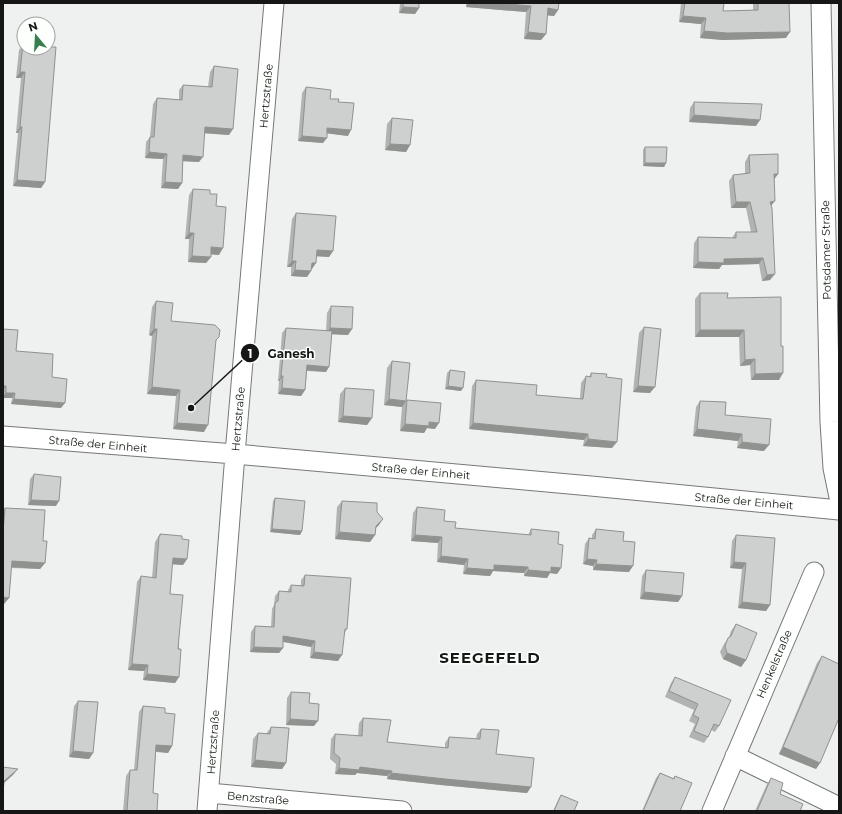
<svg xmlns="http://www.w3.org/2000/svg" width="842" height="814" viewBox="0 0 842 814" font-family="Montserrat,sans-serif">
	<rect width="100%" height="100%" fill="#eef1ef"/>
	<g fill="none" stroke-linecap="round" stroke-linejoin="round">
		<defs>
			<path id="minor" d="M821,3L830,422L833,468L839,497
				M3,436L235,454L591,486L839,510
				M735,756L833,804L836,811
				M209,793L402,811
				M207,811L235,454L274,3
				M712,811L814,572"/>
		</defs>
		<use href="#minor" stroke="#777977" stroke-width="21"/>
		<use href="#minor" stroke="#fff" stroke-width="19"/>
	</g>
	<path fill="#b0b3b1" d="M400,3H419V8L415,14L399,13Z
		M466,3H559L558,10L554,16L547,15L546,34L541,40L524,39L526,12L466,7Z
		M681,3H724L723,11L753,10V3H789L786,38L723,40L700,38L701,24L679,22Z
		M23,44L45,182L41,188L13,186L18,133H16L21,78H16L19,50Z
		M214,66L229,135L205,133L199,162L183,161L182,183L178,189L161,188L163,159L145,158L146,142L150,137L153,104L157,98L179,100V90L183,85L208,87L210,72Z
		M306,87L330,99L338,102L348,136L327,133L323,143L298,141L302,93Z
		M694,102L756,126L689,122L690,108Z
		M392,118L410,145L406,152L385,150L387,124Z
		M645,147L666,163L664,167L643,166V150Z
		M749,155L778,174L774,180L771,205L770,280L762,281L759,264L722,265L719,269L693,268L694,243L698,237L732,238L736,232H751L746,208H731L729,181L733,175L745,174V162Z
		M193,189L210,194L216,206L219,255L211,254V257L206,263L188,262L189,239H185L189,195Z
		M296,213L333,251L329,257L316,256V263L311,269V271L307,277L291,276V267H287L292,219Z
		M700,293L727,298L781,346L779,380H751L750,365L740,366L739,337H695V299Z
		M156,301L171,321L219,337L215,342L204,432L173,429L176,396L147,394L152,336L149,335L152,307Z
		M331,306L352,329L348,335L332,334L326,372L307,371L305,390L301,396L278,394L279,381H278L282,333L286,328L326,331L327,313Z
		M644,327L650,393L633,392L639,333Z
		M3,329L16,351L52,377L61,408L11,404L12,398H3Z
		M392,361L406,400L435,429L427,428L424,433L400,431L402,407L384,405L387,368Z
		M450,370L461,391L445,389L447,373Z
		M591,373L606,377L612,448L583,446L584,440L469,429L472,386L476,380L536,395L580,399L581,383L586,376L589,377Z
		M345,388L372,418L367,425L338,422L340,394Z
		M700,401L725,415L764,451L737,448L738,441L693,436L696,407Z
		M34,474L56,506L28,505L30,479Z
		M275,498L302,531L300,535L270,532L273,501Z
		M342,501L377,512L379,525L376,528L375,535L370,542L335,539L337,507Z
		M417,507L455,528L528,535L531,529L558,544L561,568L557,574L550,573L547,578L524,576V573L493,571L490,576L463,574L464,565L437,562L438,543L411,541L413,513Z
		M5,508L43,541L45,563L40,569L11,568L9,598L4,604H3V510Z
		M596,529L623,541L629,572L593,570V566L583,564L585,544L589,538L592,539V535Z
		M160,534L182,539L187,559L183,565L172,564L170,594L179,637V677L175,683L143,680L144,671L128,670L137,582L141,576L152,578L155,542Z
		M736,535L770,605L766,611L738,608L742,569L730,568L732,541Z
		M646,570L682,596L678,602L640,599L642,576Z
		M305,575L347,629L344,634L338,661L310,658L311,647L283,642V648L279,653L250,652L251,632L255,626L271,627L272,609L274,605L275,596L279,591H288V590L291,585H301V580Z
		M736,624L746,660L741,667L723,659L720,652L724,644L729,637L731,631Z
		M822,656L820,763L816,769L779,754L817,663Z
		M675,677L719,726L715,732L711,730L708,737L704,743L689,737L695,724L689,721L694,710L665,697L671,683Z
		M291,692L309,703L314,726L286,725L287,698Z
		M78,701L93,753L89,759L69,757L74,706Z
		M143,706L165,713L172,746L168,753L156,752L153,793L157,811H123L126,776L130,770H134L139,712Z
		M363,718L387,742L445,748V743L449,737L476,739L477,734L481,729L496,754L531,787L527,793L441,785L387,779V776L357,773L355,775L335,774L336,764L330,759L331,739L335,734L358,736L359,723Z
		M271,727L286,763L282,769L251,767L253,739L258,733L266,734Z
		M660,773L673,778L675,776L680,811H642L656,778Z
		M771,778L780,794L800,811H755L767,784Z
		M561,795L574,811H553L559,798Z"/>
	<path fill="#909290" d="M468,3H497L531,6L526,12L466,7Z
		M403,7L419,8L415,14L399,13Z
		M548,8L558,10L554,16L543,15Z
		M683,16L706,18L701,24L679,22Z
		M704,31L790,32L786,38L723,40L700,38Z
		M528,32L546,34L541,40L524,39Z
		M20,72H25L21,78H16Z
		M694,115L760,120L756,126L689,122Z
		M20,127H22L18,133H16Z
		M205,127L233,129L229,135L201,133Z
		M327,128L351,130L348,136L324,133Z
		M302,136L327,138L323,143L298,141Z
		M390,144L410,145L406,152L385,150Z
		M149,152L167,154L163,159L145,158Z
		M183,155L203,157L199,162L179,161Z
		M645,163H666L664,167L643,166Z
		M774,174H778L773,180Z
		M17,180L45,182L41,188L13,186Z
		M165,182L182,183L178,189L161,188Z
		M775,201L770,207V202Z
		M736,202H750L746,208H731Z
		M189,233H194L189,239H185Z
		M211,247L223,248L219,255L207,254Z
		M317,250L333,251L329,257L313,256Z
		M192,256L211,257L206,263L188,262Z
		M763,258L759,264L722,265L719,269L693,268L698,262L724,259Z
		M292,261H296L291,267H287Z
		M312,263H316L312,269H307Z
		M295,270L311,271L307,277L291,276Z
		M775,274L770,280L762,281L767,275Z
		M330,328L352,329L348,335L326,334Z
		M154,329H157L152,336L149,335Z
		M700,330H744L739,337H695Z
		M755,359L750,365L740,366L745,360Z
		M307,365L329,367L326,372L303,370Z
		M783,373L779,380H751L755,374Z
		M281,376H283L279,381H278Z
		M3,386H6L3,390Z
		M448,386L463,388L461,391L445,389Z
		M638,386L655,387L650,393L633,392Z
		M152,387L180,390L176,396L147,394Z
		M282,388L305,390L301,396L278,394Z
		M6,393H15L12,398H3V396Z
		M14,399L65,403L61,408L11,404Z
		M389,399L406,401L402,407L384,405Z
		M343,416L372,418L367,425L338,422Z
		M429,422L439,423L435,429L427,428L424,433L400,431L405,424Z
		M177,423L208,425L204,432L173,429Z
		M473,423L588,434L584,440L469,429Z
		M697,429L742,434L738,441L693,436Z
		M588,439L617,442L612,448L583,446Z
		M742,442L769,445L764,451L737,448Z
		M31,500L59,501L56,506L28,505Z
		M383,519L379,525L371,532L376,526Z
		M272,529L302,531L300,535L270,532Z
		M339,532L375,535L370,542L335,539Z
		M415,535L442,537L438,543L411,541Z
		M441,556L468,559L464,565L437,562Z
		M173,558L187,559L183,565L169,564Z
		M587,559L597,560L593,566L583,564Z
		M12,561L45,563L40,569L8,567Z
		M734,562L746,563L742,569L730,568Z
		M596,564L633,566L629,572L593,570Z
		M494,565L528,567L524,573L493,571L490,576L463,574L467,568Z
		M551,567L561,568L557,574L550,573L547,578L524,576L528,570Z
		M644,592L682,596L678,602L640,599Z
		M3,597L9,598L4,604H3Z
		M742,602L770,605L766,611L738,608Z
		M283,636L315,641L311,647L279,641Z
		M254,647L283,648L279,653L250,652Z
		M314,652L342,655L338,661L310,658Z
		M727,653L746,660L741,667L723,659Z
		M132,664L148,665L144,671L128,670Z
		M147,674L179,677L175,683L143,680Z
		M290,719L318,721L314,726L286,725Z
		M156,745L172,746L168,753L152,751Z
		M783,747L820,763L816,769L779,754Z
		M73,751L93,753L89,759L69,757Z
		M255,760L286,763L282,769L251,767Z
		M360,767L392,771L387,776L357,773L355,775L335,774L339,768Z
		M18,769L13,775L3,784L4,781Z
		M391,773L531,787L527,793L441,785L387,779Z"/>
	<path fill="#cdd0ce" stroke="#909290" d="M403,3H419V8L403,7Z
		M497,3H559L558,10L548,8L546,34L528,32L531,6Z
		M685,3H724L723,11L758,10V3H789L790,32L727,33L704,31L706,18L683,16Z
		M23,44L24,45V48H48V47H56L45,182L17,180L22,127H20L25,72H20Z
		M214,66L238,69L233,129L205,127L203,157L183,155L182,183L165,182L167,154L149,152L150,137H154L157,98L182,100L183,85L212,87Z
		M306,87L331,90L330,99H339L338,102L354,103L351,130L327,128V138L302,136Z
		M694,102L762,104L760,120L694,115Z
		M392,118L413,120L410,145L390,144Z
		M645,147H667L666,163H645Z
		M778,154V174H774L775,201L770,202L772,208L775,274L767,275L763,258L724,259V263L698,262V237L736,238V232H757L750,202H736L733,175L750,173L749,155Z
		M193,189L210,190V194H217L216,206L226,207L223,248L211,247V257L192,256L194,233H189Z
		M296,213L336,216L333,251L317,250L316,263H312L311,271L295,270L296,261H292Z
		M700,293H728L727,298L781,297V346H783V373L755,374V359L745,360L744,330H700Z
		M156,301L173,303L171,321L215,325L220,330L219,337L216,340L208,425L177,423L180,390L152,387L157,329H154Z
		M331,306L353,307L352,329L330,328Z
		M644,327L661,329L655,387L638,386Z
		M286,328L332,331L329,367L307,365L305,390L282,388L283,376H281Z
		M3,329L18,330L16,351L53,354L52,377L67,379L65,403L14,399L15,393H6V386H3Z
		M392,361L410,363L406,401L389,399Z
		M450,370L465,372L463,388L448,386Z
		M591,373L607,374L606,377L622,379L617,442L588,439V434L473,423L476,380L537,385L536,395L583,399L586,376L591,377Z
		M345,388L374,390L372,418L343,416Z
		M407,400L441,403L439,423L429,422V426L405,424Z
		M700,401L726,402L725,415L771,419L769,445L742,442V434L697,429Z
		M34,474L61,477L59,501L31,500Z
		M275,498L305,501L302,531L272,529Z
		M342,501L377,503V512L383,519L376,526L375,535L339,532Z
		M417,507L445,510L444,521L456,522L455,528L531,535V529L559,532L558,544L563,545L561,568L551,567V572L528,570V567L494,565V570L467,568L468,559L441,556L442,537L415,535Z
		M5,508L45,510L43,541H47L45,563L12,561L9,598L3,597V532Z
		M596,529L624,532L623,541L635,542L633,566L596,564L597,560L587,559L589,538L595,539Z
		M160,534L182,536V539L189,540L187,559L173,558L170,594L183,595L179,637L178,649H181L179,677L147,674L148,665L132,664L141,576L156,578L159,536H160Z
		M736,535L775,538L770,605L742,602L746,563L734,562Z
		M646,570L684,573L682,596L644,592Z
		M305,575L351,578L347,629H345L342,655L314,652L315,641L283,636V648L254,647L255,626L274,627L275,603L278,601L279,591L291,592V585L304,586Z
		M736,624L757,633L746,660L727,653L725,646L728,638L731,636Z
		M822,656L839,664V718L820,763L783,747Z
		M675,677L731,700L719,726L714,724L708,737L694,731L699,718L693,715L698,704L669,691Z
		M291,692L310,693L309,703L319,704L318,721L290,719Z
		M78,701L98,702L93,753L73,751Z
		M143,706L165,708V713L175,714L172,746L156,745L153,793L158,794L157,811H127L130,770H137Z
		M363,718L391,720L387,742L448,748L449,737L480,739L481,729L499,730L496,754L534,758L531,787L445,779L391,773L392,771L360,767L359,770L339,768L340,758L334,753L335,734L362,736Z
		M271,727L289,728L286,763L255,760L258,733L270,734Z
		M3,767L18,769L4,781L3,794Z
		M660,773L674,779L675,776L692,783L680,811H643Z
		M771,778L783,783L780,794L803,804L800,811H757Z
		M561,795L578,802L574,811H554Z"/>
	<g text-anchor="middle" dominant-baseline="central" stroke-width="3" stroke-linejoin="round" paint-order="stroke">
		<g font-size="11" fill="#151615" stroke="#fcfffc">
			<text transform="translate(266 96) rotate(-85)">Hertzstraße</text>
			<text transform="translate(826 250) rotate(-91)">Potsdamer Straße</text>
			<text transform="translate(238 419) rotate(-85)">Hertzstraße</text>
			<text transform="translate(98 444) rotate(5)">Straße der Einheit</text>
			<text transform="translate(421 471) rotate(5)">Straße der Einheit</text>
			<text transform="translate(744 501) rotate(5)">Straße der Einheit</text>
			<text transform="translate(774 664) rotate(-67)">Henkelstraße</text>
			<text transform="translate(213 742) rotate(-86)">Hertzstraße</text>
			<text transform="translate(258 798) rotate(5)">Benzstraße</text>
		</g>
		<g font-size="15" font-weight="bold" letter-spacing="1" fill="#151615" stroke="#fcfffc">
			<text x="490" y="657">SEEGEFELD</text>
		</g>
	</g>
	<path fill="none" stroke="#151615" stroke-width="1.5" d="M191 408L250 353"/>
	<g fill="#151615" stroke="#fcfffc" stroke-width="1.5">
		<circle cx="191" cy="408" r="4"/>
		<circle cx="250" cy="353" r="10"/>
	</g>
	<g font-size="12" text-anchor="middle" font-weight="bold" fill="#fff">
		<text x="250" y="358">1</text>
	</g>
	<g font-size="12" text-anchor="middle" font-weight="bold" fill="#151615" stroke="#fcfffc" stroke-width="3" stroke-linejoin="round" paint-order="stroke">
		<text x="291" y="358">Ganesh</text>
	</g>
	<rect width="842" height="814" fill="none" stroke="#151615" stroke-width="8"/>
	<g transform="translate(36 36) rotate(342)"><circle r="19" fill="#fcfffc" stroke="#a0a2a0"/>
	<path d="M0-3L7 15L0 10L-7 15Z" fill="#35804e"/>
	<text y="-6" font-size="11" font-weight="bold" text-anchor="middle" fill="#151615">N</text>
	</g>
</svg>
